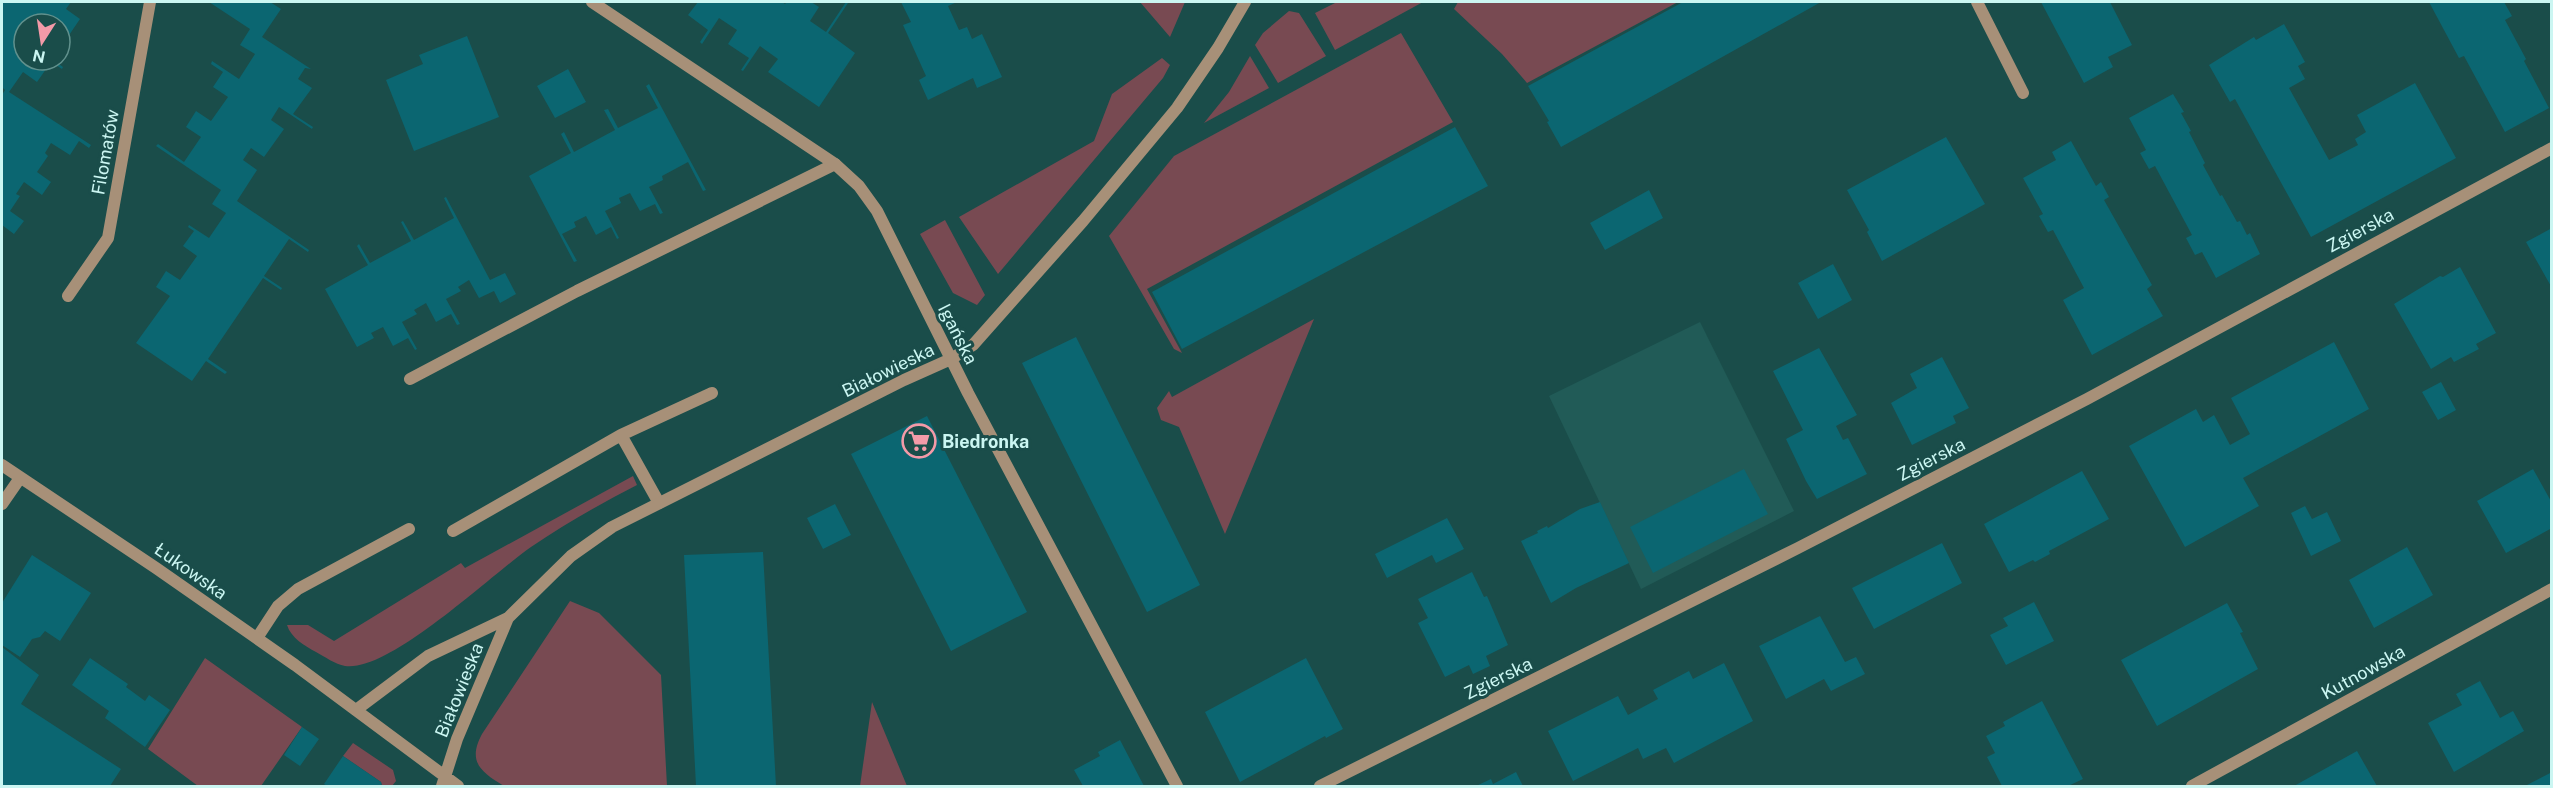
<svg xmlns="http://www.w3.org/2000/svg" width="2553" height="788" viewBox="0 0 2553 788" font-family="'Public Sans',sans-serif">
	<rect width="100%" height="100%" fill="#1a4d4a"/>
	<path fill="#215b57" d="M1700,322L1794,511L1641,589L1549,396Z"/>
	<path fill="#784a52" d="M1140,2H1185L1170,37Z
		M1337,2H1423L1335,50L1315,13Z
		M1458,2H1678L1527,83L1502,54L1454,9Z
		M1289,11L1299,13L1326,56L1278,83L1255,45L1263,33Z
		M1401,33L1453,122L1147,289L1182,353L1174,349L1109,236L1174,156Z
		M1250,56L1269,88L1204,123L1229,92Z
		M1162,58L1170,65L1163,78L998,274L959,217L1094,141L1112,94Z
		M945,220L985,295L977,305L953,293L920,234Z
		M1314,319L1225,534L1179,427L1161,420L1157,408L1169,391L1172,397Z
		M633,476L637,485C600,504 565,524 531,547C492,574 389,673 345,666C335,664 325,657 316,652C305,646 291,638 287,625H308L334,641L461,563L465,568Z
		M570,601L599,613L661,675L667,786H504C481,772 467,762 482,734Z
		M205,658L302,727L261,786H198L148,749Z
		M872,702L907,786H860Z
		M353,743L393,770L396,781L392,786H382L381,782L343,756Z"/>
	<path fill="#0b6671" d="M2,2H71L66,9L80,19L65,41L60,38V24H24V60H53L63,67L62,69L51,62L37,82L23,72L9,92L91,145L89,148L79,141L70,155L51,143L45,153L48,156L37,172L51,182L42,195L24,182L16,194L20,196L10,211L24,221L14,234L2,225V95L5,90L2,87Z
		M209,2H270L281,9L262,37L311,69L305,68L298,79L312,88L293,114L313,127L312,129L279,107L271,120L284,129L264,157L251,148L243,160L257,170L237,201L309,250L308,252L289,239L264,276L282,288L281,290L263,278L208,359L227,372L225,374L206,361L192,381L136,343L170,296L156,287L166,271L180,280L197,256L183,246L194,231L188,227L189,225L209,238L226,213L212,204L221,190L156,146L158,144L184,162L201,137L186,127L196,111L211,121L228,97L213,87L223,72L211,64L212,61L239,79L255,54L240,45L250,29Z
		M698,2H782L785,4L787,2H811L819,7L810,21L826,32L846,2L848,3L828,33L855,53L819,107L768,72L778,59L760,46L743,71L741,70L749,58L728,44L737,30L719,18L702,44L700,42L708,30L688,15Z
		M901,2H957L948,6L959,30L967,27L972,39L982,34L1002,77L977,88L973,78L928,100L919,80L926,76L903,25L911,22Z
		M1683,2H1821L1561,147L1547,122L1549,121L1528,86Z
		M2041,2H2110L2132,45L2108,57L2113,67L2084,83Z
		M2429,2H2504L2512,16L2505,20L2526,59L2524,61L2549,108L2505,132L2464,56L2459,58Z
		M2284,24L2305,62L2298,66L2305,79L2289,88L2329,160L2358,145L2355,139L2366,132L2357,115L2415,83L2456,158L2311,237L2235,99L2230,102L2209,65L2254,37L2256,40Z
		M467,36L499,117L414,151L386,80L423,64L419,55Z
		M568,69L586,102L555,118L537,86Z
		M649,84L706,190L703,191L688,162L662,176L663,180L649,187L663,213L660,214L655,204L640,211L630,193L619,198L621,203L605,211L619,238L617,239L611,227L596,235L586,216L574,222L576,227L562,234L577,261L574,262L529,176L571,153L561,134L564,132L574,152L615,130L604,110L608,109L618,128L658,108L646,86Z
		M2173,94L2184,112L2181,113L2191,131L2189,132L2205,163L2203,165L2220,196L2222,195L2237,222L2240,221L2247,235L2250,233L2260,254L2216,278L2202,252L2195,255L2186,238L2192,235L2155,166L2149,169L2140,153L2146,150L2129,118Z
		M1455,127L1488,186L1182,349L1152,292Z
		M1946,137L1985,204L1882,261L1867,232L1869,230L1847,190Z
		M2071,141L2096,186L2101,182L2109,197L2104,200L2152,285L2147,289L2163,316L2092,355L2063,300L2084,288L2053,230L2048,232L2039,216L2043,214L2023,178L2056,160L2052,152Z
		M1649,190L1663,218L1605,250L1590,223Z
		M446,197L490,280L505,273L516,294L500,303L494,291L479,298L469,280L458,287L461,291L446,299L460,324L457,325L451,314L436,322L426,303L414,310L417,314L402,322L417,349L415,350L408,338L393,346L383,327L371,333L374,338L357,347L325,289L368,265L357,246L359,244L370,263L411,241L401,222L403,221L414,240L454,218L444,198Z
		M2552,228V288L2526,242Z
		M1833,264L1852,300L1818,319L1798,283Z
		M2460,267L2496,333L2476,344L2479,349L2454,362L2451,357L2431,369L2394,304L2440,276L2443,277Z
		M1076,337L1200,585L1147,612L1022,363Z
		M2334,342L2369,409L2243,478L2259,506L2185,547L2129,446L2196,409L2203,422L2214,415L2230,445L2250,434L2231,398Z
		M1819,348L1857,415L1836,426L1843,440L1848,438L1867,474L1817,499L1806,481L1786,439L1803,430L1773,371Z
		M1942,357L1969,408L1953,416L1956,423L1912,445L1891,403L1917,388L1910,374Z
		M2441,382L2456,410L2438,420L2422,392Z
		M927,416L1027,612L951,651L851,454Z
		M1744,469L1768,514L1653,573L1630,527Z
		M2533,469L2552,503V528L2506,553L2477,501Z
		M2082,471L2109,519L2049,551L2050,554L2035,562L2033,560L2009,572L1984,524Z
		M1600,502L1629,563L1576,588L1551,603L1521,541L1538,533L1537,531L1547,526L1548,528L1580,509Z
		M835,504L851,535L823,549L807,518Z
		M2305,506L2312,519L2327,512L2341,541L2311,556L2291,513Z
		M1447,518L1464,549L1436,563L1432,555L1387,578L1375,554Z
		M1942,543L1962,583L1874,629L1852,588Z
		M2407,547L2433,595L2374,628L2349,580Z
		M763,552L776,786H696L684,555Z
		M32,555L91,593L60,641L45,631L40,637L32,639L20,657L2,645V603Z
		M1472,572L1484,597L1487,596L1508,645L1486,656L1490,666L1473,674L1469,665L1445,677L1418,623L1428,618L1418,599Z
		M2034,602L2054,641L2006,665L1990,635L2008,626L2003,618Z
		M2227,603L2243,632L2240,633L2258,669L2157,726L2121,660Z
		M1820,616L1845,662L1856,657L1865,674L1831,691L1824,679L1786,699L1759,646Z
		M2,647L39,675L21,704L121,769L110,786H2Z
		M90,658L128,684L126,687L145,701L149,695L170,710L145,747L105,718L109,711L72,685Z
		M1306,658L1343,729L1326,738L1325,736L1240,782L1205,712Z
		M1724,663L1753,721L1674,763L1666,748L1643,759L1638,748L1573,781L1548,731L1618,696L1628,715L1658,699L1653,690L1689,671L1693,679Z
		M2480,681L2500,718L2513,711L2524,731L2454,772L2428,723L2462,705L2456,694Z
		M2042,701L2083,779L2068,786H2002L1987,757L1995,753L1986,736L2005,726L2003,722Z
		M302,727L319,739L300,766L284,755Z
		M1120,740L1144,786H1083L1074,770L1100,756L1098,752Z
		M2357,751L2377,786H2294Z
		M343,756L381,782L382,786H327L324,784Z
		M1516,772L1523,786H1476L1491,779L1493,784Z
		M2552,772V786H2525Z"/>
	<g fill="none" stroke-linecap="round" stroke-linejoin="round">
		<path stroke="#a79078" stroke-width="12" d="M410,379L577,291L835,164
			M621,435L712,393
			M453,531L621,435L659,503
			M257,638L278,606L298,589L409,529"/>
		<path stroke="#a79078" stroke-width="12" d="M592,2L835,164L859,186L877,211L968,393L1177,786
			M1977,2L2023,93
			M68,296L108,238L150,2
			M2,465L156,568L295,665L458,786
			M2,504L20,478
			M356,710L428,656L508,618L571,556L612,527L904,380L951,359L973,345L1083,221L1177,108L1218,48L1245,2
			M442,786L457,739L508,618
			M1320,786L1798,548L2087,399L2552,148
			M2192,786L2552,589"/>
	</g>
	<defs>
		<symbol id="supermarket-ring" viewBox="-11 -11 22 22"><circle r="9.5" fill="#1a4d4a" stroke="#f39aa8" stroke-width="1.5"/><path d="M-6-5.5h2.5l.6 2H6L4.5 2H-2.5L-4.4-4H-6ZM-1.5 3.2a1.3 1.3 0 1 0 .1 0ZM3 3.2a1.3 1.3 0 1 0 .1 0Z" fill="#f39aa8"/></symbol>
	</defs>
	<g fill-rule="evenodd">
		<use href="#supermarket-ring" x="900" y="422" width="38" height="38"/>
	</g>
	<g text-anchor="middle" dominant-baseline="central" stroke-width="6" stroke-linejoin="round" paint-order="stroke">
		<g font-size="18" fill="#cbf6f2" stroke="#1a4d4a">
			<text transform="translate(105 152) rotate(-80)">Filomatów</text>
			<text transform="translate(2360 230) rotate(-28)">Zgierska</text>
			<text transform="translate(958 334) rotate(63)">Igańska</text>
			<text transform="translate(888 370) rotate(-26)">Białowieska</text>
			<text transform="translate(1931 459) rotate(-27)">Zgierska</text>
			<text transform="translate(191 571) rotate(35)">Łukowska</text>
			<text transform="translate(2363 672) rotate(-29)">Kutnowska</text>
			<text transform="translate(1498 678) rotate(-26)">Zgierska</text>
			<text transform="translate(459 690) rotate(-68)">Białowieska</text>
		</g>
		<g font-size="18" font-weight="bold" fill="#cbf6f2" stroke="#1a4d4a" text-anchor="start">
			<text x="942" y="441">Biedronka</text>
		</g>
	</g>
	<rect width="2553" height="788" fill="none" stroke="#cbf6f2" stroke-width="6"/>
	<g transform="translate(42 42) rotate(192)"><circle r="28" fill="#1a4d4a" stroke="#61918d" stroke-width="1.5"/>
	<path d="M0-4.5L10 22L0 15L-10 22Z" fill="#f39aa8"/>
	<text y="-9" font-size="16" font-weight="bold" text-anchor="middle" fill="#cbf6f2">N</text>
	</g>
</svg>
